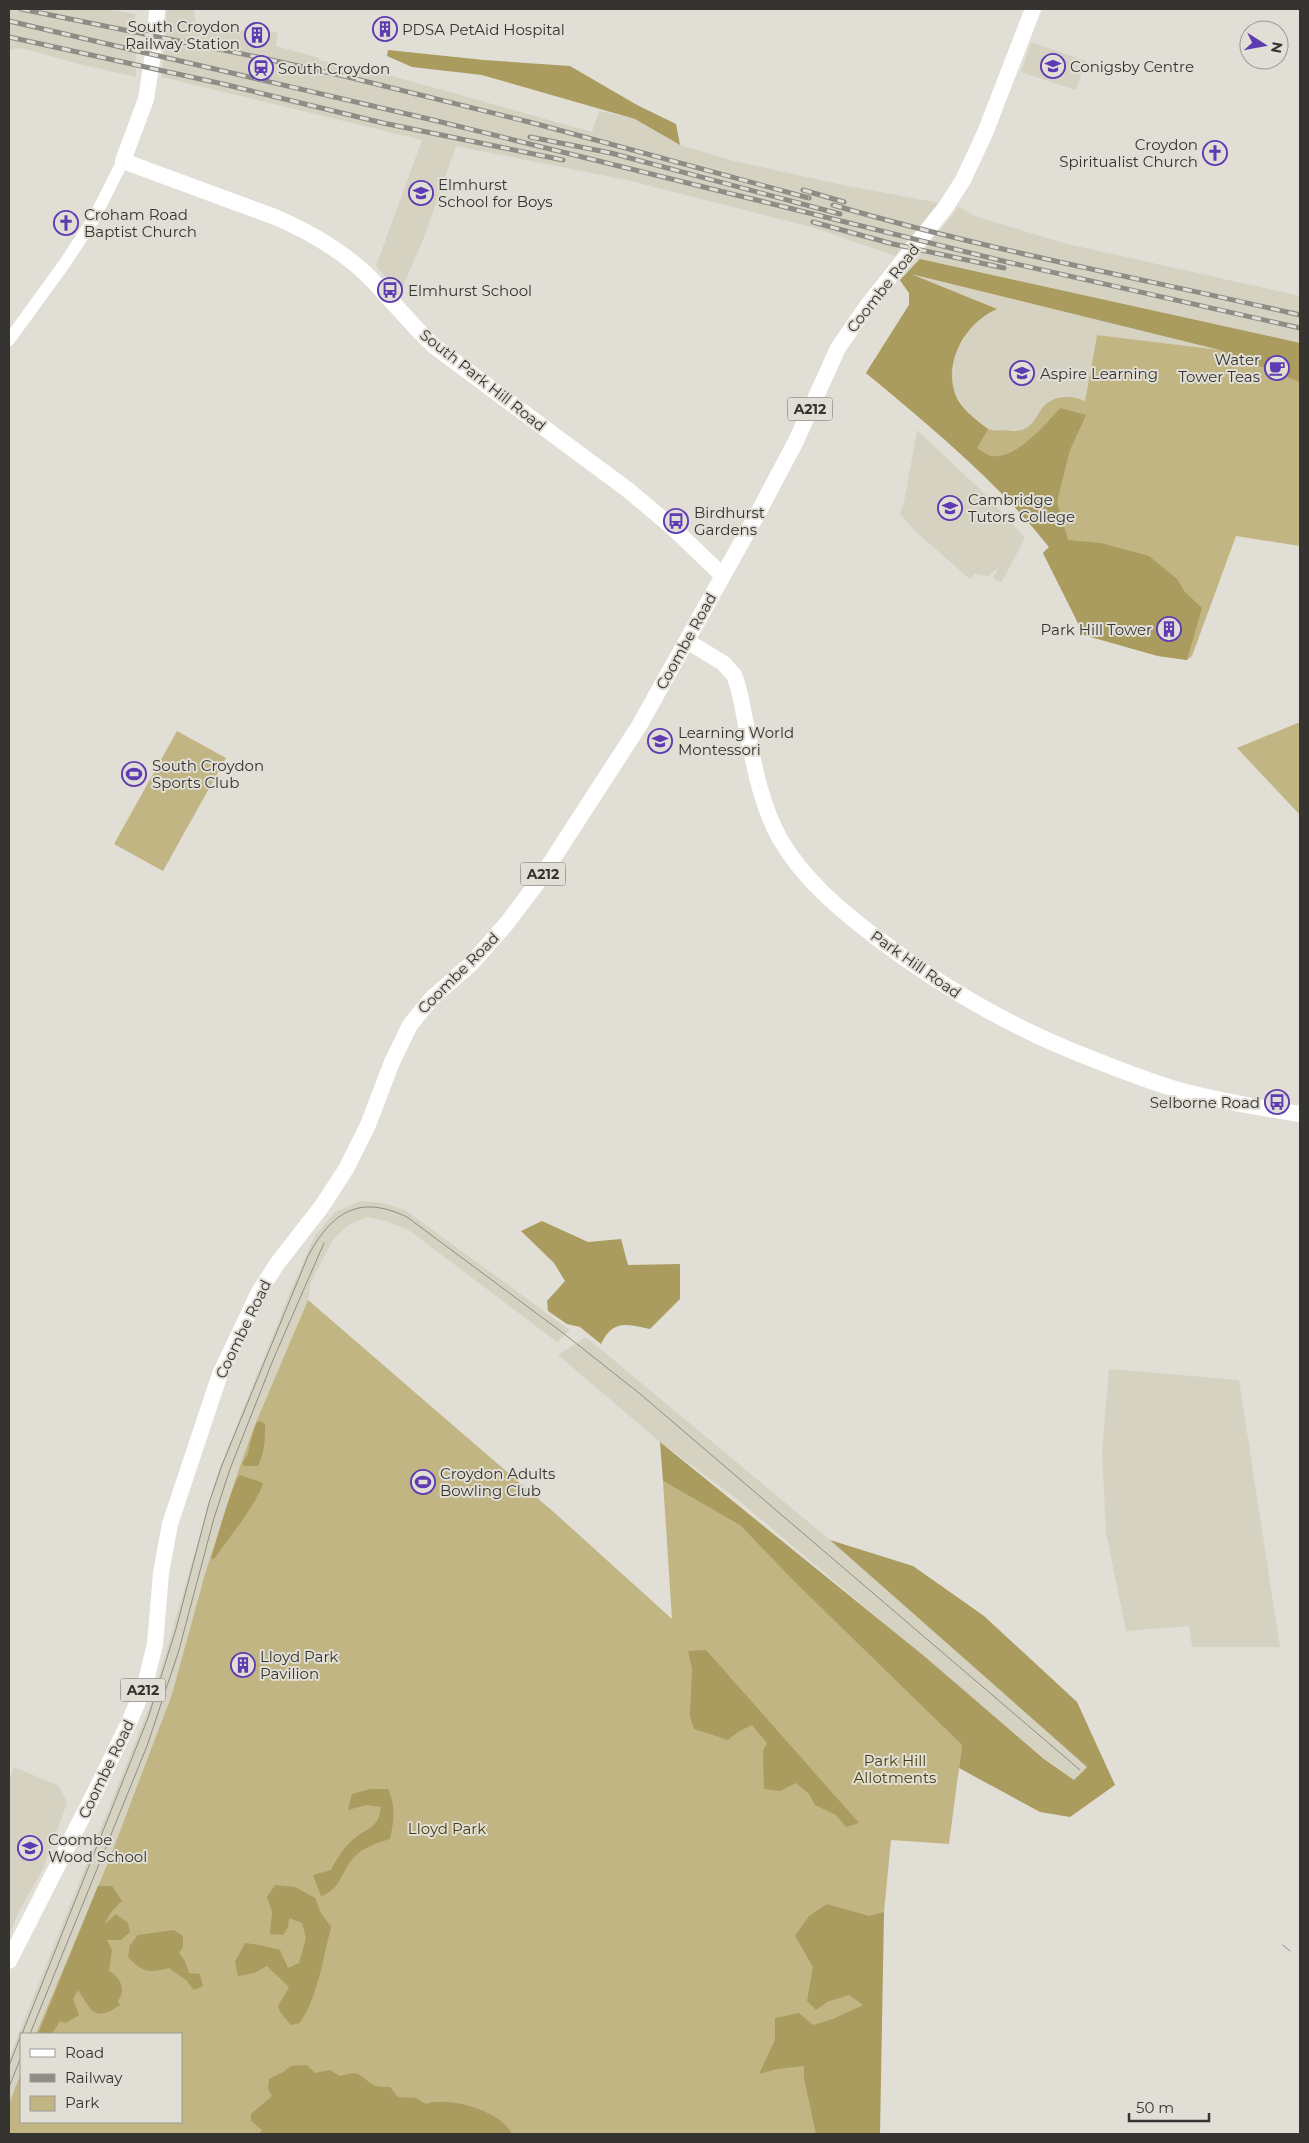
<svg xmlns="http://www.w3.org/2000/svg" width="1309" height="2143" viewBox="0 0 1309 2143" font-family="Montserrat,sans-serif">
	<rect width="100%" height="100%" fill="#e0ded5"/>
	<path fill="#d6d2c2" d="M9,9H105L135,14L136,77L79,64L21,48L9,50Z
		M167,9H194L196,26L220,25L244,31L245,26L278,33L276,46L319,58V60L374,71L592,132L599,111L635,119L680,145L734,161L848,186L939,203L895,256L815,228L627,180L456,146L423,240L400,293L376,266L422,140L162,77Z
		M1031,42L1086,61L1076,90L1021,72Z
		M959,207L975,216L1063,243L1300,296V370L1220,350L1097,335L1085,401L1081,399L1043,407L1032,423L1025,429L1017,431L988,429L967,413L953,389L954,357L968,331L985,314L996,309L906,272Z
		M917,430L986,495L1025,538L1001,583L993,578L999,567L988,576L975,574L970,579L918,534L900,514L904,502Z
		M361,1201L383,1203L405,1210L570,1330L557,1342L410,1231L387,1221L366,1217L349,1225L334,1238L311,1282L308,1300L254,1427L196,1607L172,1694L109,1860L37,2034H21V2073L9,2104V2058L152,1700L218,1472L291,1290L315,1236L335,1212Z
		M586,1337L830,1540L1088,1768L1074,1780L1045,1759L737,1499L660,1442L558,1355Z
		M1109,1369L1239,1380L1280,1647H1192L1189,1626L1126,1631L1106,1532L1102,1452Z
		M14,1767L59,1786L67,1803L43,1869L19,1911L9,1936V1778Z"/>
	<path fill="#c1b583" d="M900,280L997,309C955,326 934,387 973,418C978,421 983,427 989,429C993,431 999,430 1004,430C1011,431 1020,432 1026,428C1035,423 1037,414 1043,407C1054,395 1071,395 1085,401L1097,335L1220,350L1300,370V546L1236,536L1192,656L1187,660L1158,656L1084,635L1043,553L1049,547C997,481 930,426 866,373L909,305V293Z
		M1300,722V815L1237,748Z
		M177,731L226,758L163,871L114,844Z
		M308,1300L557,1515L672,1619L663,1481L738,1523L962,1745L949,1844L891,1840L884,1912L872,1952L874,2134H9V2104L21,2073V2122H181V2034H36L109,1860L172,1694L205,1574L238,1472L254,1427Z"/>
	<path fill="#aa9b5f" d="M388,50L484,60L570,66L637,105L676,124L680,145L635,119L482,75L412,67L387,56Z
		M920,259L1300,343V382L1220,350L911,274L997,309C968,321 946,357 953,388C956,405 975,419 988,429L977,448C981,450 986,455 991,456C1016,460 1045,425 1060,408L1086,415L1070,450L1057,502L1068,540L1101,543L1149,556L1177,579L1185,592L1202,608L1187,660L1158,656L1084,635L1043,553L1049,547C997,481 930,426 866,373L909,305V293L900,280Z
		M542,1221L588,1242L621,1239L628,1265L680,1264V1299L650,1329C626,1324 613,1319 601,1344L580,1327L567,1324L548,1311L547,1301L565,1281L554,1263L521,1231Z
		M260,1421L265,1424C265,1440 265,1452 258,1466H244L242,1464C244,1460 247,1457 248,1453C250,1442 253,1432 257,1422Z
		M660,1442L924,1656L1044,1759L1074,1780L1087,1767L830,1540L913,1566L984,1616L1077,1702L1115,1785L1070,1817L1040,1812L959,1768L962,1745L793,1580L740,1525L663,1481Z
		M240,1475L263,1483L262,1487C250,1513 230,1536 214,1559L211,1558C216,1544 232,1482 240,1475Z
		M706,1650L859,1823L846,1827L836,1815L815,1805L809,1794L796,1783L780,1791L764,1789L763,1751L767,1743L752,1725L738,1732L728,1740L694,1729L690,1716L692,1669L688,1651Z
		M370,1789H388C396,1806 394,1820 390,1839C377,1843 364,1847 354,1857C341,1871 341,1890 321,1896L313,1875L331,1870C337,1858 344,1847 355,1838C369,1827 379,1827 381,1807L366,1805L348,1810L352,1794Z
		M275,1885L295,1887L315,1898L321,1913L331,1927C323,1959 318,1995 300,2023L291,2025L280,2012L278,2006L289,1987L267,1966L254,1973L238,1976L235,1962L245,1943L260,1945L280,1950L288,1968L299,1963L306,1938L302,1923L289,1918L288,1927L283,1935L270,1934L272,1912L267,1897Z
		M98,1886H112L122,1901L111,1912L104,1925L116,1914L128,1923L130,1932L121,1940H107L112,1950L109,1971C121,1977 126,1990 118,2001L120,2005C94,2023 92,2011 78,1990L73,1999L79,2015L66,2023L60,2021L52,2034H38Z
		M827,1904L869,1916L884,1912L880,2134H816L804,2078V2066L777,2069L759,2074L775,2040V2018L799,2013L813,2025L833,2019L863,2005L849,1995L827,2002L816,2010L807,2001L813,1967L795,1936L809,1916Z
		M174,1930L183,1936V1947L179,1953L185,1961L189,1973L200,1974L203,1986L194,1990L186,1980L169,1968C149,1973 143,1973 128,1957L130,1945L138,1935Z
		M307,2065L315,2073L330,2070L340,2076C362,2069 358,2076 374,2085C378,2087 385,2087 390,2087L398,2097L416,2098L426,2104C449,2096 501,2111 512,2134H259L262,2130L251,2121V2114L272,2096L268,2089L269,2079L283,2072L291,2066Z"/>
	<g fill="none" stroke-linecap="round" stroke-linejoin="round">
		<path stroke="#fff" stroke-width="12" d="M9,340L65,263L93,220L123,161"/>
		<path stroke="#fff" stroke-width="16" d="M157,9L155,41L146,99L123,161L275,217C308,231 339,249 365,273C389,296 409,323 434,346L628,490L671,526L722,575
			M687,641L723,663L734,675C740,689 742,705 745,720C753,760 760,803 780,839C804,880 840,910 877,938C943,988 1014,1029 1090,1058C1120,1070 1150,1082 1182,1091C1221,1101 1260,1108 1300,1114
			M9,1961L97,1788L130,1720L145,1685L155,1644L161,1573L170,1524L220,1374L259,1292L277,1264L322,1206L346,1169L368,1125L392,1062L410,1025L432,998L472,963L507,923L538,882L639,726L759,511L796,441L838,348L867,306L945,208L963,180L985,133L1033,9"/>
		<path stroke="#8d8c85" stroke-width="1" d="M1283,1945L1290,1951
			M22,2034L148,1718L176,1629L209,1503L222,1465L308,1256C332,1212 359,1194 407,1217L563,1333L639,1393L1080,1770
			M30,2034L147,1746L179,1650L214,1518L230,1469L273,1360L324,1243
			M9,2066L21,2035
			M9,2087L21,2057"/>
		<defs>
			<path id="rail" d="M21,9L262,58L344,76L533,123L809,198
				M9,21L433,120L1007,262L1300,328
				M9,37L223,84L383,123L563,160
				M530,137L611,153L840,214
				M803,190L844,202
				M833,205C987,250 1144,279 1300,315
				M813,222L893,244L1004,268"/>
		</defs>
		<use href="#rail" stroke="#8d8c85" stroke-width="5"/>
		<use href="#rail" stroke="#e0ded5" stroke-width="3" stroke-dasharray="9" stroke-linecap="butt"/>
	</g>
	<defs>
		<symbol id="building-ring" viewBox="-11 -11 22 22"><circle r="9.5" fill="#e0ded5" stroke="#5f3bb3" stroke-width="1.5"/><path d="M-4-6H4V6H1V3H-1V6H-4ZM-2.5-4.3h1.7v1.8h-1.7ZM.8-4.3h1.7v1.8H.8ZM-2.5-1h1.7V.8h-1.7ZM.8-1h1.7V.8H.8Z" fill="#5f3bb3"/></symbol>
		<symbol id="school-ring" viewBox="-11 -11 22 22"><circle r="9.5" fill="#e0ded5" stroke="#5f3bb3" stroke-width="1.5"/><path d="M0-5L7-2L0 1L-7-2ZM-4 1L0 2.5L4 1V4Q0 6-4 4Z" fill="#5f3bb3"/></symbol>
		<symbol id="station-ring" viewBox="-11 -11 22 22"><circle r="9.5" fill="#e0ded5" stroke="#5f3bb3" stroke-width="1.5"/><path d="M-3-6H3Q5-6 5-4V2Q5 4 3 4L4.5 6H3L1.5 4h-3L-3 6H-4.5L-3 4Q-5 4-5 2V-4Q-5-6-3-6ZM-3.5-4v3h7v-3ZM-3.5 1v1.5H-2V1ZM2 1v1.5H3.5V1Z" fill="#5f3bb3"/></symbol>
		<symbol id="church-ring" viewBox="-11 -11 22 22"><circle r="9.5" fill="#e0ded5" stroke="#5f3bb3" stroke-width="1.5"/><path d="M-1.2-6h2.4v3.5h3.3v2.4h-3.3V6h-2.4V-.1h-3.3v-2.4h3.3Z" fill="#5f3bb3"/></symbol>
		<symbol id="bus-ring" viewBox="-11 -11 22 22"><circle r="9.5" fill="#e0ded5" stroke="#5f3bb3" stroke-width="1.5"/><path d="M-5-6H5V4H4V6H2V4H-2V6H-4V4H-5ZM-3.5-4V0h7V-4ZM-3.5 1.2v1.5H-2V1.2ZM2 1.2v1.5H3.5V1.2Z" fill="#5f3bb3"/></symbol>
		<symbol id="cafe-ring" viewBox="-11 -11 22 22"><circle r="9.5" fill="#e0ded5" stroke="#5f3bb3" stroke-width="1.5"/><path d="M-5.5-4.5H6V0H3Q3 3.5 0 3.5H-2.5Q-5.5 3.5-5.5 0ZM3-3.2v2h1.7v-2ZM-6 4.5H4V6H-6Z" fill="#5f3bb3"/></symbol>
		<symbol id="university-ring" viewBox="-11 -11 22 22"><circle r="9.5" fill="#e0ded5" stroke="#5f3bb3" stroke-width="1.5"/><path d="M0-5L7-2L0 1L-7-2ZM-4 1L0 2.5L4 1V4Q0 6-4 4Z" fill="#5f3bb3"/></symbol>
		<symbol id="stadium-ring" viewBox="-11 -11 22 22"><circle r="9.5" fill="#e0ded5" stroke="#5f3bb3" stroke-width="1.5"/><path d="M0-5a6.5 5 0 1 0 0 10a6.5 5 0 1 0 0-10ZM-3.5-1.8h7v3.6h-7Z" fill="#5f3bb3"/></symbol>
	</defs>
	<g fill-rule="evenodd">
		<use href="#building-ring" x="371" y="15" width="28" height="28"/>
		<use href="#building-ring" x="243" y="21" width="28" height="28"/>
		<use href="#school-ring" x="1039" y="52" width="28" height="28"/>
		<use href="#station-ring" x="247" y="54" width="28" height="28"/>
		<use href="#church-ring" x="1201" y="139" width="28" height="28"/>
		<use href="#school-ring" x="407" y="179" width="28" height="28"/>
		<use href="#church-ring" x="52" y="209" width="28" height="28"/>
		<use href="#bus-ring" x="376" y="276" width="28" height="28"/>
		<use href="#cafe-ring" x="1263" y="354" width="28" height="28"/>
		<use href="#school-ring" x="1008" y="359" width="28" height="28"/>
		<use href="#university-ring" x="936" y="494" width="28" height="28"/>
		<use href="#bus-ring" x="662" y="507" width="28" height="28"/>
		<use href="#building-ring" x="1155" y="615" width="28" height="28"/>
		<use href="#school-ring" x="646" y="727" width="28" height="28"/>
		<use href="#stadium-ring" x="120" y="760" width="28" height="28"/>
		<use href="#bus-ring" x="1263" y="1088" width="28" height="28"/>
		<use href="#stadium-ring" x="409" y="1468" width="28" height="28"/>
		<use href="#building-ring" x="229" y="1651" width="28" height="28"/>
		<use href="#school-ring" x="16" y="1834" width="28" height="28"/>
	</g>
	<g text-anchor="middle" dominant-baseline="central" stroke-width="4" stroke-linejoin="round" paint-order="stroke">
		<g fill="#e0ded5" stroke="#686762" stroke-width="1">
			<rect x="787.5" y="397.5" width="45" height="23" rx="4"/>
			<rect x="520.5" y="862.5" width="45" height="23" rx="4"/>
			<rect x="120.5" y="1678.5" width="45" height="23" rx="4"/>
		</g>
		<g font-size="14" font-weight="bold" fill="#353431">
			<text x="810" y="409">A212</text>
			<text x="543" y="874">A212</text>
			<text x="143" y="1690">A212</text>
		</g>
		<g font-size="15" fill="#353431" stroke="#e0ded5" text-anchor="start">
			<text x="240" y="26" text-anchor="end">South Croydon<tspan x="240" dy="17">Railway Station</tspan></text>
			<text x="402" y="29">PDSA PetAid Hospital</text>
			<text x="1070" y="66">Conigsby Centre</text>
			<text x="278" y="68">South Croydon</text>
			<text x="1198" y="144" text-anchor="end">Croydon<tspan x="1198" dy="17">Spiritualist Church</tspan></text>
			<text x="438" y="184">Elmhurst<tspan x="438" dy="17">School for Boys</tspan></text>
			<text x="84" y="214">Croham Road<tspan x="84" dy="17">Baptist Church</tspan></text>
			<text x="408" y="290">Elmhurst School</text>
			<text x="1260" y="359" text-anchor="end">Water<tspan x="1260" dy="17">Tower Teas</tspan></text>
			<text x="1040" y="373">Aspire Learning</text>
			<text x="968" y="499">Cambridge<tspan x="968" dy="17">Tutors College</tspan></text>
			<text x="694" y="512">Birdhurst<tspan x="694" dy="17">Gardens</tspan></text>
			<text x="1152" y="629" text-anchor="end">Park Hill Tower</text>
			<text x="678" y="732">Learning World<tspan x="678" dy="17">Montessori</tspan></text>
			<text x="152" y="765">South Croydon<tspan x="152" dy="17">Sports Club</tspan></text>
			<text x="1260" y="1102" text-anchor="end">Selborne Road</text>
			<text x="440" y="1473">Croydon Adults<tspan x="440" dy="17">Bowling Club</tspan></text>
			<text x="260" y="1656">Lloyd Park<tspan x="260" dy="17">Pavilion</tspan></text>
			<text x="48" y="1839">Coombe<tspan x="48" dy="17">Wood School</tspan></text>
		</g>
		<g font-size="15" fill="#353431" stroke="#e0ded5">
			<text transform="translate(883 288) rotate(-52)">Coombe Road</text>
			<text transform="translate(483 380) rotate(38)">South Park Hill Road</text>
			<text transform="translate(686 641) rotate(-61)">Coombe Road</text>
			<text transform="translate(916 964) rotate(35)">Park Hill Road</text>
			<text transform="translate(458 973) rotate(-45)">Coombe Road</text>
			<text transform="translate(243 1329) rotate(-64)">Coombe Road</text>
			<text transform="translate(106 1769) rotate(-64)">Coombe Road</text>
		</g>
		<g font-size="15" fill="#493e0d" stroke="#e0ded5">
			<text x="895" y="1760">Park Hill<tspan x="895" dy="17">Allotments</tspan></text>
			<text x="447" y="1828">Lloyd Park</text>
		</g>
	</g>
	<rect width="1309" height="2143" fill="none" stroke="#353431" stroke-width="20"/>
	<rect x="20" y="2033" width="162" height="90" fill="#e0ded5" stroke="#9c9a93"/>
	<rect x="30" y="2049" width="25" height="8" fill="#ffffff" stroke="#9c9a93"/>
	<text x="65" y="2058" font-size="15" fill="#353431">Road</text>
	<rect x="30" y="2074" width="25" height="8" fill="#8d8c85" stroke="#9c9a93"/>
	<text x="65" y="2083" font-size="15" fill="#353431">Railway</text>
	<rect x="30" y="2096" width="25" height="15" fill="#c1b583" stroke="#9c9a93"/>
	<text x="65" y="2108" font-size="15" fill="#353431">Park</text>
	<g transform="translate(1264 45) rotate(101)"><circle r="24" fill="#e0ded5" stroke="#9c9a93"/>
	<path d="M0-4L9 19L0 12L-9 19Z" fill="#5f3bb3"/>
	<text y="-8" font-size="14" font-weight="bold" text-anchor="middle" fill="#353431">N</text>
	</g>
	<path d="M1129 2113v8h80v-8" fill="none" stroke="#353431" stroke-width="2.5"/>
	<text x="1136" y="2113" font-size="15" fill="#353431" stroke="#e0ded5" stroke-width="4" paint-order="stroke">50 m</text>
</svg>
